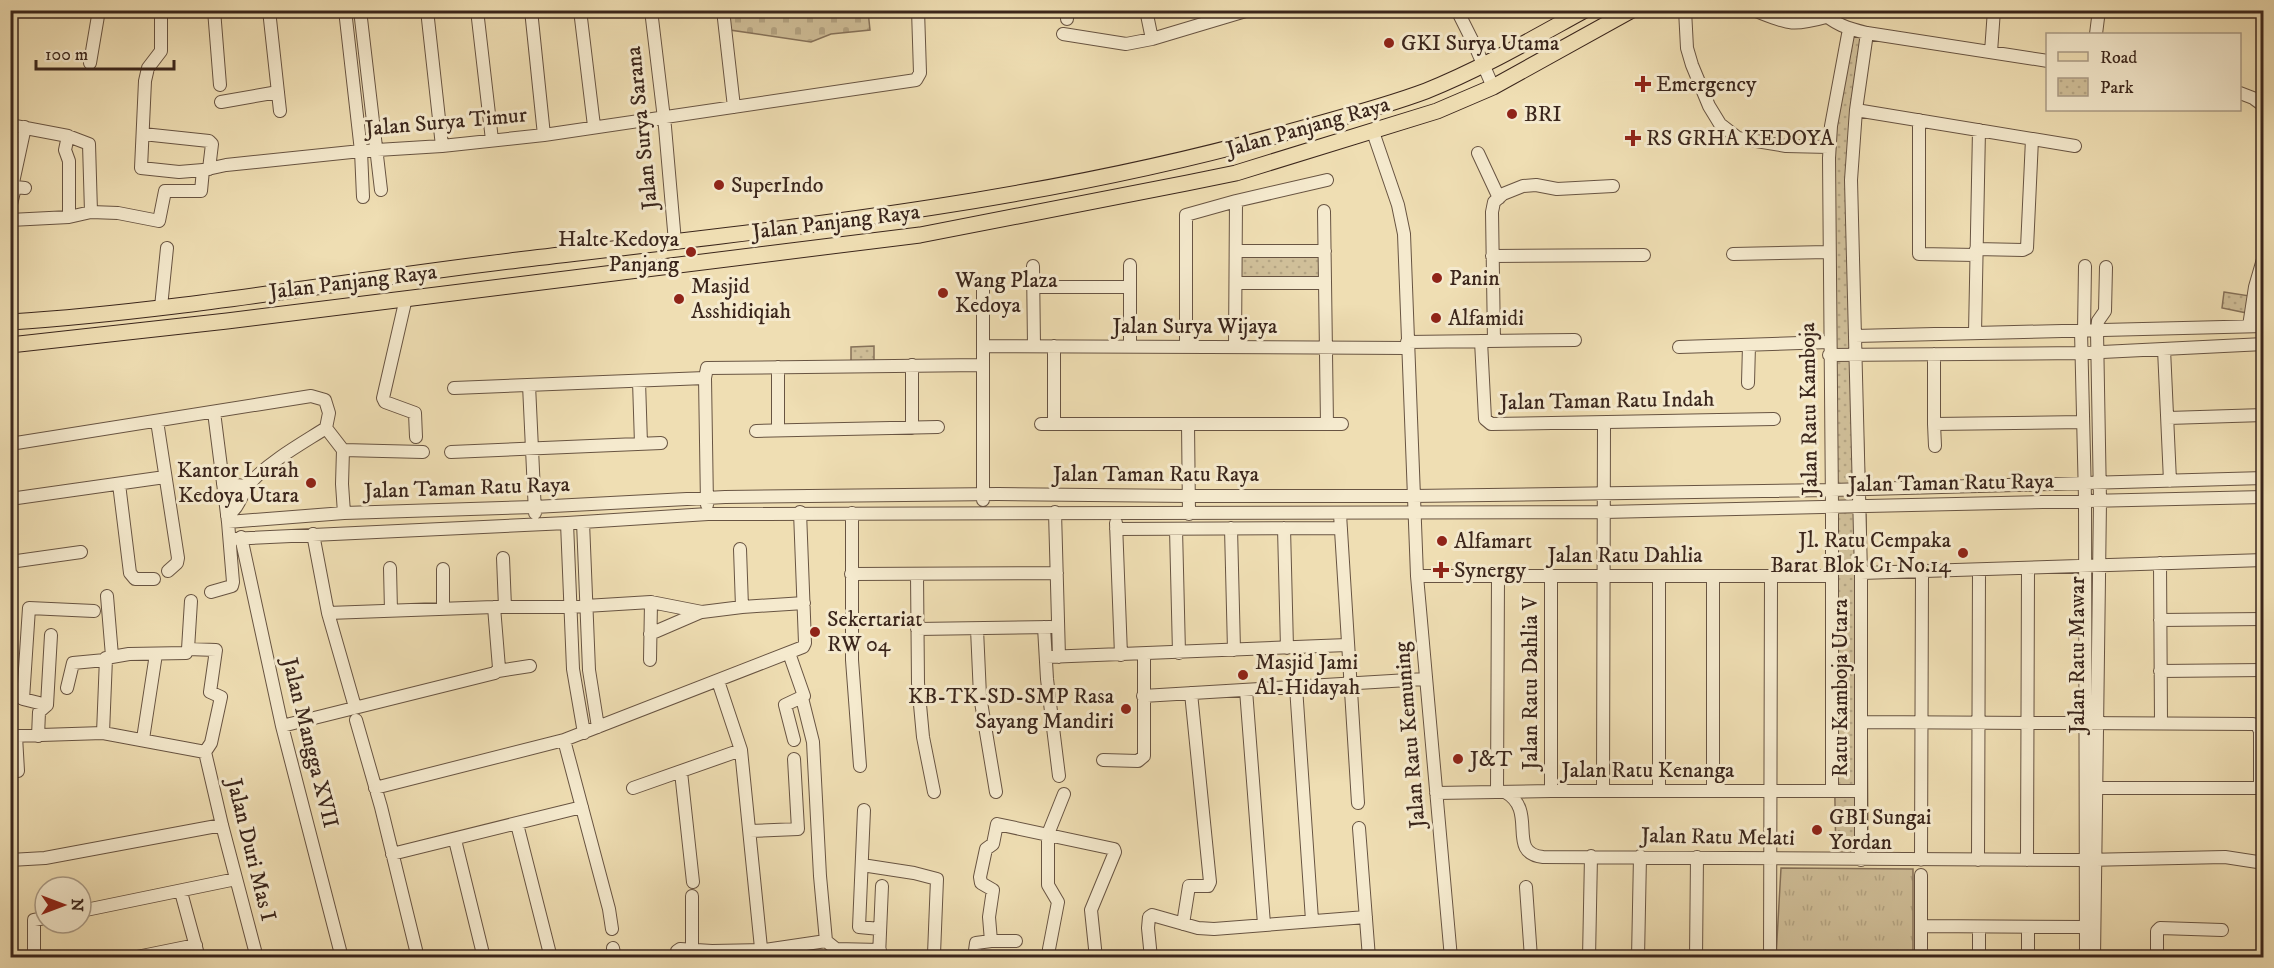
<svg xmlns="http://www.w3.org/2000/svg" width="2274" height="968" viewBox="0 0 2274 968" font-family="'IM FELL DW Pica',serif">
	<defs>
		<pattern id="grass-tufts" width="24" height="20" patternUnits="userSpaceOnUse" patternTransform="scale(1.5)"><rect width="24" height="20" fill="#d0bf99"/><path d="M3 7l-1-3M5 7V3M7 7l1-3M15 17l-1-3M17 17v-4M19 17l1-3" fill="none" stroke="#b4a483"/></pattern>
		<pattern id="cemetery-stones" width="16" height="16" patternUnits="userSpaceOnUse" patternTransform="scale(1.5)"><rect width="16" height="16" fill="#d0bf99"/><path d="M2 7V4a2 2 0 0 1 4 0v3zM10 15v-3a2 2 0 0 1 4 0v3z" fill="#b4a483"/></pattern>
		<pattern id="park-dots" width="8" height="8" patternUnits="userSpaceOnUse" patternTransform="scale(1.5)"><rect width="8" height="8" fill="#d0bf99"/><path d="M2 2h.1M6 6h.1" fill="none" stroke="#b4a483" stroke-width="1.8" stroke-linecap="round"/></pattern>
	</defs>
	<rect width="100%" height="100%" fill="#efdeb3"/>
	<filter id="stains"><feTurbulence type="fractalNoise" baseFrequency=".00333" numOctaves="4"/><feColorMatrix values="0 0 0 0 .2 0 0 0 0 .09 0 0 0 0 .02 0 0 0 .5 -.17"/></filter>
	<radialGradient id="worn" r=".72"><stop offset=".6" stop-color="#630" stop-opacity="0"/><stop offset="1" stop-color="#630" stop-opacity=".3"/></radialGradient>
	<path fill="url(#grass-tufts)" stroke="#86725a" stroke-width="1.5" d="M1781,868L1913,869V957H1776Z"/>
	<path fill="url(#cemetery-stones)" stroke="#86725a" stroke-width="1.5" d="M728,11H868L870,30L831,34L811,42L730,30Z"/>
	<path fill="url(#park-dots)" stroke="#86725a" stroke-width="1.5" d="M1842,33L1872,39L1854,153L1866,519L1868,863L1836,862L1831,574V147Z
		M1241,253L1321,254V282H1241Z
		M2224,292L2250,296L2247,313L2222,308Z
		M874,346V371H851V347Z"/>
	<g fill="none" stroke-linecap="round" stroke-linejoin="round">
		<defs>
			<path id="minor" d="M161,10V51L148,68L145,81L141,168L179,172L203,170L226,165L361,151L442,146L544,135L916,80L920,73L918,10
				M214,10L220,85
				M269,10L280,111
				M345,10L361,151L363,197
				M360,10L381,190
				M427,10L442,146
				M477,10L492,140
				M531,10L544,135
				M580,10L594,126
				M651,10L665,127L675,242
				M723,10L734,107
				M1003,10V11
				M1146,10L1152,39
				M1457,10L1476,48L1493,87
				M1685,10L1687,48L1692,65L1709,106L1720,124L1738,138L1786,146L1829,147
				M1753,10C1787,23 1790,27 1826,17
				M1820,10C1833,24 1849,29 1867,33L2048,61
				M1067,19V10
				M1063,34L1126,44L1152,39L1249,10
				M2096,34L2099,10
				M1991,52L1994,10
				M90,63L99,10
				M2240,93L2253,98L2264,106
				M221,102L278,92
				M1856,110L2075,146
				M1919,120V254L1976,255
				M10,125L68,136L65,150L69,161V217
				M1373,132L1398,205L1404,234L1417,576L1451,958
				M143,134L209,141L212,144L209,169
				M68,136L89,144L91,212
				M1478,153L1499,198
				M12,187L25,127
				M10,209L15,187L25,188
				M1324,211L1327,424
				M10,220L69,217L91,212L118,213L159,221L165,191H201L203,170
				M1976,249L2023,250L2027,248L2032,139
				M1236,251H1325
				M1733,254L1828,252
				M1492,256L1644,255
				M1130,265V347
				M1033,266L1034,346
				M1236,283H1325
				M1033,287H1130
				M406,298L383,398L385,402L415,413L416,437
				M161,307L167,248
				M2249,326L2255,287L2264,256
				M2081,331L2085,499L2086,958
				M2084,331L2085,266
				M1975,333L1979,130
				M1855,336L2264,326
				M1481,341L1485,419L1491,424L1774,419
				M1494,341L1492,212L1494,202L1503,194L1523,186L1536,185L1557,189L1613,186
				M1407,342L1575,340
				M983,346L1407,348
				M1054,346V424
				M1186,347V215L1236,201L1327,180
				M1235,347L1236,201
				M1679,347L1829,342
				M2164,349L2170,481
				M1934,354V424L2083,422
				M1829,355L2082,353L2264,344
				M912,365V428
				M778,367V430
				M639,381L641,444
				M1748,383L1749,345
				M529,385L535,513
				M454,388L705,378
				M2168,418L2264,415
				M157,421L178,558L177,563L168,571
				M1041,424H1342
				M1188,424L1189,514
				M1934,424L1935,446
				M326,428L343,450
				M756,431L938,427
				M10,444L311,396L325,400L329,413L326,428C301,444 272,460 252,481C241,492 240,508 227,516
				M451,452L661,443
				M119,484L130,573L135,579H154
				M223,484L247,486
				M10,499L165,477
				M983,500V282
				M707,505L705,378L707,368L982,365
				M1055,512L1059,657
				M344,513L342,484L343,450L423,452
				M852,513V660L860,766
				M1340,514L1358,803
				M228,522L344,513L534,507L725,497L998,494L1189,496H1413L1831,490L2264,478
				M583,522L589,670L598,727
				M567,523L573,669L584,733
				M1116,523L1121,655
				M1231,528L1234,650
				M1284,528L1287,648
				M1116,529L1341,528
				M1176,529L1179,653
				M313,534L328,613L355,707
				M241,537L282,726L342,958
				M230,539L567,523L708,514L1604,512L2264,497
				M740,549L742,607
				M503,558L505,607
				M10,562L81,552
				M2160,563L2161,723
				M390,568L391,611
				M443,569V609
				M1861,573L2264,560
				M851,574L1057,573
				M917,574L918,683L923,737L934,792
				M1417,576H1832
				M211,592L232,586L233,582L228,522L214,412
				M107,596L112,656
				M191,601L188,649L216,650L210,692L221,697L211,743L205,752
				M328,613L494,607H569L651,602L702,612L742,607L804,603
				M2160,620L2264,619
				M1044,627L1047,679L1059,776
				M917,629L1051,627
				M977,629L980,696L996,792
				M650,634L701,612
				M789,653L804,696L785,705L794,740
				M1046,657L1347,645
				M650,660L651,602
				M498,671L530,666
				M2160,671L2264,670
				M718,681L741,750L762,958
				M1296,687L1312,920
				M67,688L73,663L105,660
				M1246,690L1264,924
				M1143,696L1425,679
				M802,698L813,742L820,876L826,941L836,949L880,950
				M47,705L23,699L29,608L94,611
				M356,720L381,807L416,950
				M1861,722L2253,724L2257,725L2260,731V788
				M282,726L495,673L499,668L494,607
				M103,733L106,658L129,654L186,653L188,649
				M10,736L103,733L205,752
				M38,736L39,712L47,705L51,635
				M143,739L156,654
				M564,740L609,909L612,929
				M205,752L222,825L257,958
				M1103,760L1138,761L1144,756V654
				M10,772L18,771L16,736
				M681,772L693,882
				M375,788L564,740L803,647L805,643L800,512
				M633,788L741,750
				M2097,788H2264
				M1551,791V576
				M1603,791L1604,423
				M1659,791V576
				M1713,791V576
				M1832,791V507L1829,158L1831,126L1849,29
				M1497,792L1498,576
				M1505,792C1539,811 1505,853 1543,857L2085,860L2225,857L2264,863
				M1436,793L1551,791H1861
				M864,810L859,927L880,929
				M517,824L551,958
				M1359,828L1369,958
				M750,831L798,829L794,759
				M455,840L484,958
				M392,854L582,807
				M10,860L45,858L222,825
				M1861,860V573L1851,180L1856,110L1867,33
				M1921,860L1922,570
				M1978,860L1979,570
				M2027,860L2028,568
				M862,865L914,873L937,879L934,954
				M1526,887L1531,958
				M181,892L199,958
				M692,896V950
				M81,911L236,879
				M1183,924L1189,886H1208L1210,882L1191,693
				M1921,926L2085,927
				M991,941H1016
				M613,948L615,958
				M879,956L882,886
				M34,958V920L45,918
				M132,958L196,945
				M677,958V951L680,949L712,951L765,950L826,941
				M974,958L976,943L991,941L989,917L993,890L981,883L980,877L986,849L993,844L997,824L1114,849L1115,852L1091,910L1096,958
				M1049,958V949L1058,902L1048,885V834L1064,794
				M1151,958L1148,928L1149,917L1152,915L1198,928L1214,929L1366,917
				M1589,958L1591,856
				M1638,958L1640,856
				M1696,958L1697,857
				M1770,958L1771,576
				M1921,958V875
				M1979,958V927
				M2028,958V927
				M2094,958L2100,501L2097,331L2098,321L2105,311L2106,267
				M2157,958V931L2160,928L2222,930"/>
			<path id="major" d="M10,322C180,311 349,280 518,260C773,230 1031,204 1278,135C1327,121 1378,109 1426,91C1481,69 1532,39 1585,10
				M10,345L227,321L920,235L1187,183L1236,173L1437,111L1493,87L1632,10"/>
		</defs>
		<use href="#minor" stroke="#685442" stroke-width="14"/>
		<use href="#major" stroke="#3b261c" stroke-width="17"/>
		<use href="#minor" stroke="#f5eace" stroke-width="12"/>
		<use href="#major" stroke="#efdeb3" stroke-width="15"/>
	</g>
	<g fill="#8f2418" stroke="#f5eace" stroke-width="2">
		<circle cx="1389" cy="43" r="6"/>
		<path d="M1640 75h6v6h6v6h-6v6h-6v-6h-6v-6h6z"/>
		<circle cx="1512" cy="114" r="6"/>
		<path d="M1630 129h6v6h6v6h-6v6h-6v-6h-6v-6h6z"/>
		<circle cx="719" cy="185" r="6"/>
		<circle cx="691" cy="252" r="6"/>
		<circle cx="1437" cy="278" r="6"/>
		<circle cx="943" cy="293" r="6"/>
		<circle cx="679" cy="299" r="6"/>
		<circle cx="1436" cy="318" r="6"/>
		<circle cx="311" cy="483" r="6"/>
		<circle cx="1442" cy="541" r="6"/>
		<circle cx="1963" cy="553" r="6"/>
		<path d="M1438 561h6v6h6v6h-6v6h-6v-6h-6v-6h6z"/>
		<circle cx="815" cy="632" r="6"/>
		<circle cx="1243" cy="675" r="6"/>
		<circle cx="1126" cy="709" r="6"/>
		<circle cx="1458" cy="759" r="6"/>
		<circle cx="1817" cy="830" r="6"/>
	</g>
	<g text-anchor="middle" dominant-baseline="central" stroke-width="6" stroke-linejoin="round" paint-order="stroke">
		<g font-size="22" fill="#3b261c" stroke="#f5eace" text-anchor="start">
			<text x="1401" y="43">GKI Surya Utama</text>
			<text x="1656" y="84">Emergency</text>
			<text x="1524" y="114">BRI</text>
			<text x="1646" y="138">RS GRHA KEDOYA</text>
			<text x="731" y="185">SuperIndo</text>
			<text x="679" y="239" text-anchor="end">Halte Kedoya<tspan x="679" dy="25">Panjang</tspan></text>
			<text x="1449" y="278">Panin</text>
			<text x="955" y="280">Wang Plaza<tspan x="955" dy="25">Kedoya</tspan></text>
			<text x="691" y="286">Masjid<tspan x="691" dy="25">Asshidiqiah</tspan></text>
			<text x="1448" y="318">Alfamidi</text>
			<text x="299" y="470" text-anchor="end">Kantor Lurah<tspan x="299" dy="25">Kedoya Utara</tspan></text>
			<text x="1951" y="540" text-anchor="end">Jl. Ratu Cempaka<tspan x="1951" dy="25">Barat Blok C1 No.14</tspan></text>
			<text x="1454" y="541">Alfamart</text>
			<text x="1454" y="570">Synergy</text>
			<text x="827" y="619">Sekertariat<tspan x="827" dy="25">RW 04</tspan></text>
			<text x="1255" y="662">Masjid Jami<tspan x="1255" dy="25">Al-Hidayah</tspan></text>
			<text x="1114" y="696" text-anchor="end">KB-TK-SD-SMP Rasa<tspan x="1114" dy="25">Sayang Mandiri</tspan></text>
			<text x="1470" y="759">J&amp;T</text>
			<text x="1829" y="817">GBI Sungai<tspan x="1829" dy="25">Yordan</tspan></text>
		</g>
		<g font-size="22" fill="#3b261c" stroke="#f5eace">
			<text transform="translate(446 122) rotate(-5)">Jalan Surya Timur</text>
			<text transform="translate(1308 127) rotate(-16)">Jalan Panjang Raya</text>
			<text transform="translate(642 128) rotate(-96)">Jalan Surya Sarana</text>
			<text transform="translate(836 222) rotate(-7)">Jalan Panjang Raya</text>
			<text transform="translate(353 282) rotate(-7)">Jalan Panjang Raya</text>
			<text x="1195" y="326">Jalan Surya Wijaya</text>
			<text transform="translate(1607 401) rotate(-1)">Jalan Taman Ratu Indah</text>
			<text transform="translate(1809 409) rotate(-91)">Jalan Ratu Kamboja</text>
			<text x="1156" y="474">Jalan Taman Ratu Raya</text>
			<text transform="translate(1951 483) rotate(-1)">Jalan Taman Ratu Raya</text>
			<text transform="translate(467 488) rotate(-2)">Jalan Taman Ratu Raya</text>
			<text x="1625" y="555">Jalan Ratu Dahlia</text>
			<text transform="translate(2077 655) rotate(-90)">Jalan Ratu Mawar</text>
			<text transform="translate(1530 683) rotate(-90)">Jalan Ratu Dahlia V</text>
			<text transform="translate(1840 688) rotate(-90)">Ratu Kamboja Utara</text>
			<text transform="translate(1410 735) rotate(-95)">Jalan Ratu Kemuning</text>
			<text transform="translate(310 743) rotate(76)">Jalan Mangga XVII</text>
			<text x="1648" y="770">Jalan Ratu Kenanga</text>
			<text transform="translate(1718 837) rotate(1)">Jalan Ratu Melati</text>
			<text transform="translate(251 850) rotate(76)">Jalan Duri Mas I</text>
		</g>
	</g>
	<rect width="2274" height="968" fill="none" stroke="#efdeb3" stroke-width="36"/>
	<rect x="12" y="12" width="2250" height="944" fill="none" stroke="#3b261c" stroke-width="3"/>
	<rect x="18" y="18" width="2238" height="932" fill="none" stroke="#3b261c" stroke-width="1.5"/>
	<rect x="2046" y="33" width="195" height="78" fill="#f5eace" stroke="#ab9c87" stroke-width="1.5"/>
	<rect x="2058" y="52" width="30" height="9" fill="#efdeb3" stroke="#ab9c87" stroke-width="1.5"/>
	<text x="2100" y="63" font-size="18" fill="#3b261c">Road</text>
	<rect x="2058" y="78" width="30" height="18" fill="url(#park-dots)" stroke="#ab9c87" stroke-width="1.5"/>
	<text x="2100" y="93" font-size="18" fill="#3b261c">Park</text>
	<g transform="translate(63 905) rotate(90)"><circle r="28" fill="#f5eace" stroke="#ab9c87" stroke-width="1.5"/>
	<path d="M0-4.5L10 22L0 15L-10 22Z" fill="#8f2418"/>
	<text y="-9" font-size="16" font-weight="bold" text-anchor="middle" fill="#3b261c">N</text>
	</g>
	<path d="M36 60v9h138v-9" fill="none" stroke="#3b261c" stroke-width="3"/>
	<text x="45" y="60" font-size="18" fill="#3b261c" stroke="#f5eace" stroke-width="4.5" paint-order="stroke">100 m</text>
	<rect width="100%" height="100%" filter="url(#stains)"/>
	<rect width="100%" height="100%" fill="url(#worn)"/>
</svg>
